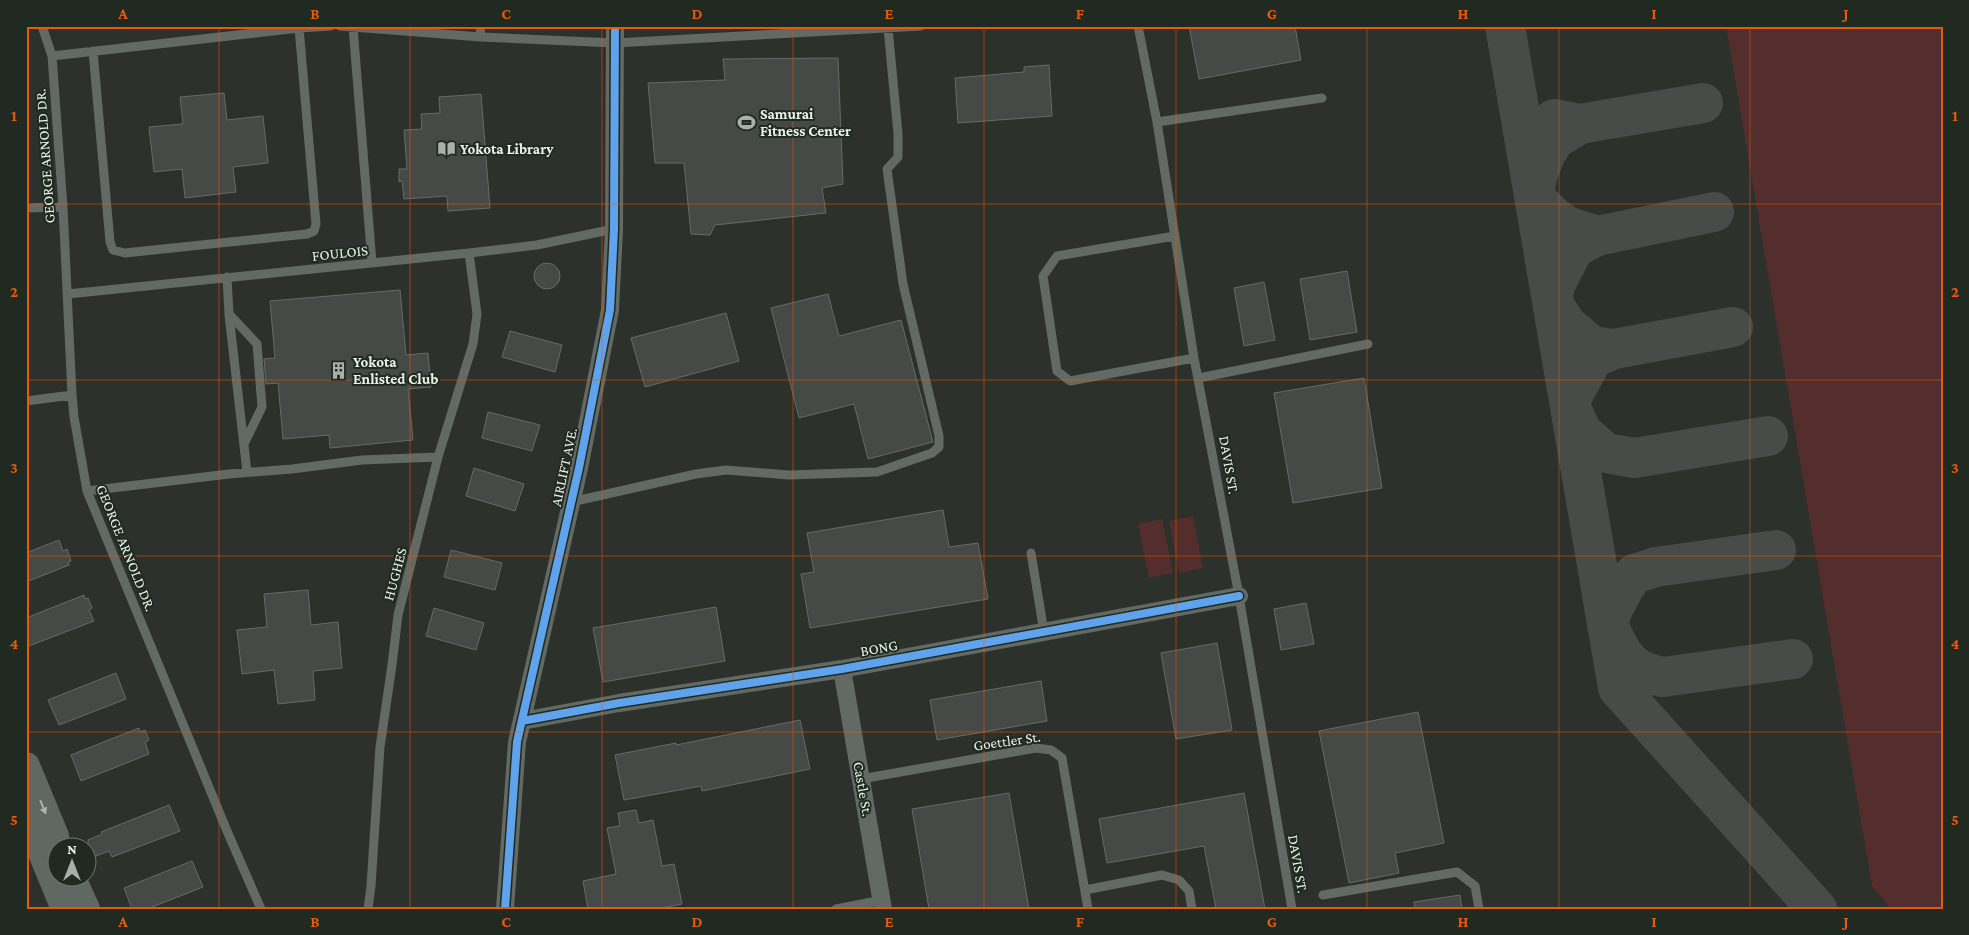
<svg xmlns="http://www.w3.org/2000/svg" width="1969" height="935" viewBox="0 0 1969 935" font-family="'Crimson Pro',serif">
	<rect width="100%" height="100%" fill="#2c312c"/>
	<path fill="#532e2d" d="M1726,26H1943V909H1891L1872,886Z
		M1193,516L1203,568L1179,573L1169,521Z
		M1162,519L1173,573L1149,578L1138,524Z"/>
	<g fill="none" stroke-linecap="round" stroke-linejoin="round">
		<path stroke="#484c48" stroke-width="40" d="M1505,26L1618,688L1817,909
			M1554,119L1580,124L1703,103
			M1580,124L1555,139L1545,155L1537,177L1534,193V197L1553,216L1567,226L1597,236L1714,212
			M1597,236L1574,248L1555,285L1552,302L1566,324L1592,346L1614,349L1733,327
			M1614,349L1593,358L1573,395L1570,406L1582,432L1606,453L1635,458L1768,436
			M1607,625L1613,609L1624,588L1634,574L1656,567L1776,550
			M1611,631C1623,659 1632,671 1663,677L1793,659"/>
	</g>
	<path fill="#464a46" stroke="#676b67" d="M1189,26H1295L1301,60L1199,79Z
		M838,58L843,184L822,188L826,213L715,225L710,235L691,234L684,163H655L648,83L725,80L723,59Z
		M1049,65L1052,116L958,123L955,78L1024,72V67Z
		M224,93L227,120L263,116L268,163L233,167L236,192L185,198L182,169L154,172L149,127L183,124L180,97Z
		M481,94L490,208L448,211L447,196L404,199L402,181L399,182V169H407L404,130L422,129L421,114L440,113L439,97Z
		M534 276a13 13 0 1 1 26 0a13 13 0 1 1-26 0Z
		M1347,271L1357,332L1310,340L1300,279Z
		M1264,282L1275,340L1244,346L1234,288Z
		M400,290L406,355L428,353L431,387L408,389L413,440L330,448L329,435L283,439L278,383L266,384L264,359L275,358L270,301Z
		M828,294L839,336L901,320L933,442L868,459L854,404L799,418L771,308Z
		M726,313L739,361L645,387L631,338Z
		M510,331L562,345L555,372L502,357Z
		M1364,378L1382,488L1293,503L1274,393Z
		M488,412L540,425L532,451L482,438Z
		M474,468L524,484L515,511L466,496Z
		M943,510L949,547L978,543L988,599L810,628L801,574L814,572L807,533Z
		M59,540L63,551L67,549L71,561L68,562L69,565L26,582V553Z
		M451,550L502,563L495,590L444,577Z
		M308,590L311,625L338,622L342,668L313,671L315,700L278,704L274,670L242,674L237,630L267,627L264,594Z
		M84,595L85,599L88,598L92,608L89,610L94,621L26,647V618Z
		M1306,603L1314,644L1281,650L1274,609Z
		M716,607L725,661L603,682L593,628Z
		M434,608L484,623L476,650L426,636Z
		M1217,643L1232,730L1176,739L1161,653Z
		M116,673L126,699L59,725L48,700Z
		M1041,681L1047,721L937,740L930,700Z
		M1418,712L1444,843L1395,853L1399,873L1349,883L1319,731Z
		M800,720L810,769L702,791L701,786L624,800L615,755L676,743V745Z
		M139,728L140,732L145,730L149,740L145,742L149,754L81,781L71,755Z
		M1009,793L1029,909H929L912,809Z
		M1244,793L1265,909H1216L1204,846L1107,863L1099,819Z
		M169,805L180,831L112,857L109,851L88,859V840L102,834L101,832Z
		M636,810L639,823L653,820L662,866L674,864L682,904L656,909H588L583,881L616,874L607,828L620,826L618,813Z
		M192,861L203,887L147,909H132L124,888Z
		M1460,895L1462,909H1415L1414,902Z"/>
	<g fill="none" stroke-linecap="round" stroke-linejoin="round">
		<path stroke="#636a64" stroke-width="9" d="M42,26L52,56L63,207L72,395L74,417L87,491L227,831L261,909
			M340,26L481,37L615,43L921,26
			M480,26L481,37
			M1138,26L1157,122L1194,358L1239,596L1292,909
			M353,27L372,263
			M93,51L110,242L113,250L125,253L307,234L314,231L316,224L299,28
			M52,56L299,28L331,26
			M1157,122L1322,98
			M26,208L63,207
			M1175,236L1057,256L1043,276L1057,371L1070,381L1194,358
			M227,277L229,315L247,472
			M68,294L469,253L537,245L614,229
			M230,315L257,344L262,407L244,444
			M1199,378L1368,344
			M26,401L72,395
			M87,491L229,474L292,469L362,460L438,457
			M571,502L696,474L726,470L789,475L877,472L932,453L939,447V436L903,284L887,169L898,157V134L888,28
			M1031,553L1044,632
			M861,779L1036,748L1051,750L1062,758L1088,909
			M1085,890L1162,875L1179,880L1189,891L1192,909
			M1323,895L1457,872L1475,886L1479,909
			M368,909L371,886L380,747L392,665L398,615L438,457L473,344L477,314L469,253
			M836,909L882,900"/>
		<path stroke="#636a64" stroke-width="18" d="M842,669L883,909
			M522,721L619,703L842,669L1239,596
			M505,909L517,742L579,468L610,310L614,229L615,26"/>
		<path stroke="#606861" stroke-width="28" d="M26,766L55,836
			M26,814L65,909
			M72,878L86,909"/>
		<defs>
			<path id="cycleway" d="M522,721L619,703L842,669L1239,596
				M505,909L517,742L579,468L610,310L614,229L615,26"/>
		</defs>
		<use href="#cycleway" stroke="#202a20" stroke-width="11"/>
		<use href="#cycleway" stroke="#60a3ed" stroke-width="8"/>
	</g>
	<defs><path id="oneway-solid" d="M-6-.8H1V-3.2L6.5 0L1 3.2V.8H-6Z" transform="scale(1.25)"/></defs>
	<use fill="#acb3ac" href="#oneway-solid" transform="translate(43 807) rotate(68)"/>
	<path fill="none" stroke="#e8590c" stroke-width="1" stroke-opacity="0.55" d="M219,26V909M410,26V909M602,26V909M793,26V909M984,26V909M1176,26V909M1367,26V909M1559,26V909M1750,26V909M26,204H1943M26,380H1943M26,556H1943M26,732H1943"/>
	<defs>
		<symbol id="stadium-bare" viewBox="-9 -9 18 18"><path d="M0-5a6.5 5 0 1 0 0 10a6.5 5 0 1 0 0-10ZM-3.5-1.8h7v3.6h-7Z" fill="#a8aea8" stroke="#202a20" stroke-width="2.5" paint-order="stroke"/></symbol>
		<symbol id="library-bare" viewBox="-9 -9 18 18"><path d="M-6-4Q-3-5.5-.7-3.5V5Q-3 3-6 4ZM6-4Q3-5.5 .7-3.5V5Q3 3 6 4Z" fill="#a8aea8" stroke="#202a20" stroke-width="2.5" paint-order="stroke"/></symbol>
		<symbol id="building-bare" viewBox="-9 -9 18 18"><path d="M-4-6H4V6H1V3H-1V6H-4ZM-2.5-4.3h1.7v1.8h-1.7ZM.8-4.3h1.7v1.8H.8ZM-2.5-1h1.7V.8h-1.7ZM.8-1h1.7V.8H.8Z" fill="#a8aea8" stroke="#202a20" stroke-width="2.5" paint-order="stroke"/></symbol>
	</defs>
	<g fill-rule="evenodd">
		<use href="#stadium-bare" x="734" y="110" width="25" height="25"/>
		<use href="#library-bare" x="434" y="136" width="25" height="25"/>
		<use href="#building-bare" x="326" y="358" width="25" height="25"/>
	</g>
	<g text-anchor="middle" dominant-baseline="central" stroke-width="4" stroke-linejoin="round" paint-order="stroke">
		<g font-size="15" font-weight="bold" fill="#eaf1ea" stroke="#202a20" text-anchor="start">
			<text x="760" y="114">Samurai<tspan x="760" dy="17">Fitness Center</tspan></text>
			<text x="460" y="149">Yokota Library</text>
			<text x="353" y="362">Yokota<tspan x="353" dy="17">Enlisted Club</tspan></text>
		</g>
		<g font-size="15" fill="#eaf1ea" stroke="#202a20">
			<text transform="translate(45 156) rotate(-94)">GEORGE ARNOLD DR.</text>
			<text transform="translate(340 253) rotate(-6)">FOULOIS</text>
			<text transform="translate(1229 465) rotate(80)">DAVIS ST.</text>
			<text transform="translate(564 467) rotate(-78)">AIRLIFT AVE.</text>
			<text transform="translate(126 548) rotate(68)">GEORGE ARNOLD DR.</text>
			<text transform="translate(395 574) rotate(-75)">HUGHES</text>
			<text transform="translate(879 648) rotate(-10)">BONG</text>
			<text transform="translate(1007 741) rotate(-8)">Goettler St.</text>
			<text transform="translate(863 789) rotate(80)">Castle St.</text>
			<text transform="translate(1298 864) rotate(80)">DAVIS ST.</text>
		</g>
	</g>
	<rect width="1969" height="935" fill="none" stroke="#202a20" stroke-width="55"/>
	<g transform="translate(72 862)"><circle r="24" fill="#202a20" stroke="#717a71"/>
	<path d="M0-4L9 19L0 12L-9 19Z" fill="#a8aea8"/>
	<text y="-8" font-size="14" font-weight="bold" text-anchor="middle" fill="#eaf1ea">N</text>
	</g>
	<rect x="28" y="28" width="1914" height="880" fill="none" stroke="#e8590c" stroke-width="2"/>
	<g font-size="16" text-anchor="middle" font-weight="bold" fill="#e8590c">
		<text x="123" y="19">A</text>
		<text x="315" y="19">B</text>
		<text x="506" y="19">C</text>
		<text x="697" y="19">D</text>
		<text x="889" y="19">E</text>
		<text x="1080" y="19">F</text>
		<text x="1272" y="19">G</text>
		<text x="1463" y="19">H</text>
		<text x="1654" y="19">I</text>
		<text x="1846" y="19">J</text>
		<text x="14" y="121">1</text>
		<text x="1955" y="121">1</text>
		<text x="14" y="297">2</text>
		<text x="1955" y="297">2</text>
		<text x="14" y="473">3</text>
		<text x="1955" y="473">3</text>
		<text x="14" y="649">4</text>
		<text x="1955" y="649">4</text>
		<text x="14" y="825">5</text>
		<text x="1955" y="825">5</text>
		<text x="123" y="927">A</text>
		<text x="315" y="927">B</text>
		<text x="506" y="927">C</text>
		<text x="697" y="927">D</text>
		<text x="889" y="927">E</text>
		<text x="1080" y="927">F</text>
		<text x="1272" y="927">G</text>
		<text x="1463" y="927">H</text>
		<text x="1654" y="927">I</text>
		<text x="1846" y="927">J</text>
	</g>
</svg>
